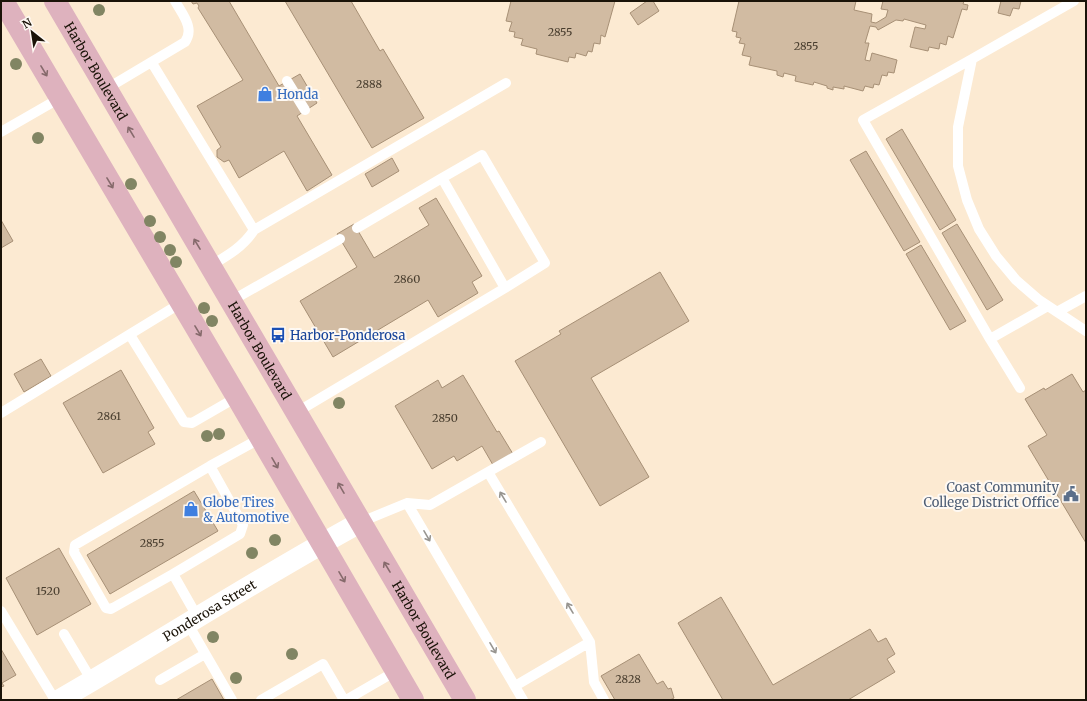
<svg xmlns="http://www.w3.org/2000/svg" width="1087" height="701" viewBox="0 0 1087 701" font-family="Merriweather,serif">
	<rect width="100%" height="100%" fill="#fcead2"/>
	<path fill="#d1bba2" stroke="#a79076" d="M191,1H229L279,86L300,74L317,103L297,116L332,175L307,191L284,151L239,178L229,160L224,162L217,157V150L221,147L197,106L243,80L198,8L199,6L197,3L193,4Z
		M285,1H351L380,51L383,49L424,118L372,148Z
		M511,1H615L605,37L601,35L600,44L594,43L592,52L588,51L586,56L576,53L575,58L569,57L568,62L536,54L537,49L521,45L523,39L514,37L515,32L509,31L512,22L506,21Z
		M647,1H653L659,11L638,25L630,13Z
		M739,1H856L854,10L872,14L871,22L876,23L886,17L888,10L881,9L883,1H964L963,4L968,5L967,10L962,9L953,38L948,36L946,45L940,43L939,49L929,47L928,51L910,47L915,27L925,29L926,25L904,19L903,21L896,20L878,30L876,27L870,26L865,43H869L865,60L870,61L872,53L897,60L894,73L888,72L887,76L882,75L879,85L874,84L873,88L865,86L863,91L844,86V89L833,87V90L827,88V86L814,82L813,85L795,81L796,76L784,73L783,77L777,75V71L749,65L751,57L742,55L745,44L739,43L741,38L736,37L737,32L732,31Z
		M1001,1H1021L1019,9L1013,8L1010,16L998,13Z
		M902,129L956,220L940,230L886,139Z
		M866,151L920,242L904,251L850,160Z
		M392,158L399,171L372,187L365,174Z
		M436,198L482,276L472,282L478,293L438,317L428,300L333,357L300,301L357,267L337,234L354,224L374,258L429,225L419,208Z
		M1,220L13,241L1,248Z
		M957,224L1003,300L987,310L942,233Z
		M921,245L966,321L950,330L906,254Z
		M660,272L689,321L591,378L649,477L600,506L515,361L561,334L559,331Z
		M41,359L51,376L24,392L14,374Z
		M121,370L154,428L148,432L155,444L103,473L63,403Z
		M1072,374L1083,392L1086,390V543L1028,446L1047,435L1025,399L1044,388L1045,390Z
		M463,375L497,432L499,431L513,454L493,465L482,446L457,461L454,456L432,469L395,406L438,380L442,388Z
		M194,491L218,531L110,594L87,555Z
		M59,548L91,604L37,635L6,578Z
		M721,597L773,685L870,629L878,642L886,638L895,654L887,659L895,672L848,700H723L678,623Z
		M1,649L16,675L2,683L4,686L1,687Z
		M639,654L657,684L663,681L668,689L671,688L674,698L670,700H615L601,676Z
		M212,679L224,700H176Z"/>
	<g fill="none" stroke-linecap="round" stroke-linejoin="round">
		<path stroke="#fff" stroke-width="10" d="M1074,1L972,59L958,127V166L967,200L979,229L996,256L1016,280L1039,300L1086,331
			M972,59L863,120L990,339L1020,388
			M152,63L254,230C243,247 227,256 210,266
			M287,81L305,110
			M106,89L185,42C195,28 182,14 175,1
			M1,132L60,98
			M442,178L482,155L545,263L505,288
			M254,230L506,83
			M231,301L340,239
			M1057,312L1086,296
			M130,335L184,422L192,423L237,397
			M990,339L1048,306
			M297,412L505,288L442,178L357,228
			M1,413L181,303
			M488,472L590,642L594,682L604,700
			M407,503L523,700
			M361,522L407,503L430,505L541,442
			M173,574L111,609L106,608L74,552L75,545L210,466
			M1,611L55,700
			M198,618L173,574L240,534L243,525L210,466L261,438
			M188,624L232,700
			M64,634L92,681
			M160,680L205,654
			M515,686L590,642
			M261,700L323,664L344,700
			M346,700L396,671"/>
		<path stroke="#fff" stroke-width="21" id="s1" d="M59,700C160,642 258,578 361,522"/>
		<g stroke="#deb2be" stroke-width="22">
			<path d="M3,1L237,397L413,700"/>
			<path id="s2" d="M55,1L465,700"/>
		</g>
	</g>
	<g fill="#818563">
		<circle cx="99" cy="10" r="6"/>
		<circle cx="16" cy="64" r="6"/>
		<circle cx="38" cy="138" r="6"/>
		<circle cx="131" cy="184" r="6"/>
		<circle cx="150" cy="221" r="6"/>
		<circle cx="160" cy="237" r="6"/>
		<circle cx="170" cy="250" r="6"/>
		<circle cx="176" cy="262" r="6"/>
		<circle cx="204" cy="308" r="6"/>
		<circle cx="212" cy="321" r="6"/>
		<circle cx="339" cy="403" r="6"/>
		<circle cx="219" cy="434" r="6"/>
		<circle cx="207" cy="436" r="6"/>
		<circle cx="275" cy="540" r="6"/>
		<circle cx="252" cy="553" r="6"/>
		<circle cx="213" cy="637" r="6"/>
		<circle cx="292" cy="654" r="6"/>
		<circle cx="236" cy="678" r="6"/>
	</g>
	<defs><path id="oneway-shaft" d="M-6 0H5M1.5-3L5.5 0L1.5 3" fill="none" stroke-width="1.6" stroke-linecap="round" stroke-linejoin="round"/></defs>
	<g stroke="#866a6c">
		<use href="#oneway-shaft" transform="translate(44 71) rotate(59)"/>
		<use href="#oneway-shaft" transform="translate(131 132) rotate(-121)"/>
		<use href="#oneway-shaft" transform="translate(110 183) rotate(59)"/>
		<use href="#oneway-shaft" transform="translate(197 244) rotate(-121)"/>
		<use href="#oneway-shaft" transform="translate(198 331) rotate(59)"/>
		<use href="#oneway-shaft" transform="translate(275 463) rotate(60)"/>
		<use href="#oneway-shaft" transform="translate(341 488) rotate(-120)"/>
		<use href="#oneway-shaft" transform="translate(387 567) rotate(-121)"/>
		<use href="#oneway-shaft" transform="translate(342 577) rotate(60)"/>
	</g>
	<g stroke="#989590">
		<use href="#oneway-shaft" transform="translate(503 497) rotate(-121)"/>
		<use href="#oneway-shaft" transform="translate(427 536) rotate(60)"/>
		<use href="#oneway-shaft" transform="translate(570 608) rotate(-121)"/>
		<use href="#oneway-shaft" transform="translate(493 648) rotate(60)"/>
	</g>
	<defs>
		<symbol id="shop-bare" viewBox="-9 -9 18 18"><path d="M-5-2.5h2.3a2.7 3.5 0 0 1 5.4 0H5L5.5 6h-11ZM-1.5-2.5h3a1.5 2.3 0 0 0-3 0Z" fill="#3f7fe0" stroke="#fef9f3" stroke-width="2.5" paint-order="stroke"/></symbol>
		<symbol id="bus-bare" viewBox="-9 -9 18 18"><path d="M-5-6H5V4H4V6H2V4H-2V6H-4V4H-5ZM-3.5-4V0h7V-4ZM-3.5 1.2v1.5H-2V1.2ZM2 1.2v1.5H3.5V1.2Z" fill="#1a4fb4" stroke="#fef9f3" stroke-width="2.5" paint-order="stroke"/></symbol>
		<symbol id="civic-bare" viewBox="-9 -9 18 18"><path d="M-.6-6.5H3V-4.5H.6V-3L4-1V1h2V6H-6V1h2V-1L-.6-3ZM-1.2 2.5V6h2.4V2.5Z" fill="#5c6f8a" stroke="#fef9f3" stroke-width="2.5" paint-order="stroke"/></symbol>
	</defs>
	<g fill-rule="evenodd">
		<use href="#shop-bare" x="254" y="83" width="22" height="22"/>
		<use href="#bus-bare" x="267" y="324" width="22" height="22"/>
		<use href="#civic-bare" x="1060" y="483" width="22" height="22"/>
		<use href="#shop-bare" x="180" y="498" width="22" height="22"/>
	</g>
	<g text-anchor="middle" dominant-baseline="central" stroke-width="4" stroke-linejoin="round" paint-order="stroke">
		<g font-size="11" fill="#483d2e">
			<text x="560" y="32">2855</text>
			<text x="806" y="46">2855</text>
			<text x="369" y="84">2888</text>
			<text x="407" y="279">2860</text>
			<text x="109" y="416">2861</text>
			<text x="445" y="418">2850</text>
			<text x="152" y="543">2855</text>
			<text x="48" y="591">1520</text>
			<text x="628" y="679">2828</text>
		</g>
		<g font-size="13" fill="#1a1308" stroke="#fef9f3">
			<text stroke="none"><textPath href="#s2" startOffset="81">Harbor Boulevard</textPath></text>
			<text stroke="none"><textPath href="#s2" startOffset="405">Harbor Boulevard</textPath></text>
			<text stroke="none"><textPath href="#s1" startOffset="175">Ponderosa Street</textPath></text>
			<text stroke="none"><textPath href="#s2" startOffset="729">Harbor Boulevard</textPath></text>
		</g>
		<g font-size="13" fill="#366cbe" stroke="#fef9f3" text-anchor="start">
			<text x="277" y="94">Honda</text>
			<text x="203" y="502">Globe Tires<tspan x="203" dy="15">&amp; Automotive</tspan></text>
		</g>
		<g font-size="13" fill="#164399" stroke="#fef9f3" text-anchor="start">
			<text x="290" y="335">Harbor-Ponderosa</text>
		</g>
		<g font-size="13" fill="#4e5e75" stroke="#fef9f3" text-anchor="end">
			<text x="1059" y="487">Coast Community<tspan x="1059" dy="15">College District Office</tspan></text>
		</g>
	</g>
	<rect width="1087" height="701" fill="none" stroke="#1a1308" stroke-width="4"/>
	<g transform="translate(32 32) rotate(330)" stroke="#fef9f3" stroke-width="3" paint-order="stroke">
	<path d="M0-3L7 15L0 10L-7 15Z" fill="#1a1308"/>
	<text y="-6" font-size="11" font-weight="bold" text-anchor="middle" fill="#1a1308">N</text>
	</g>
</svg>
